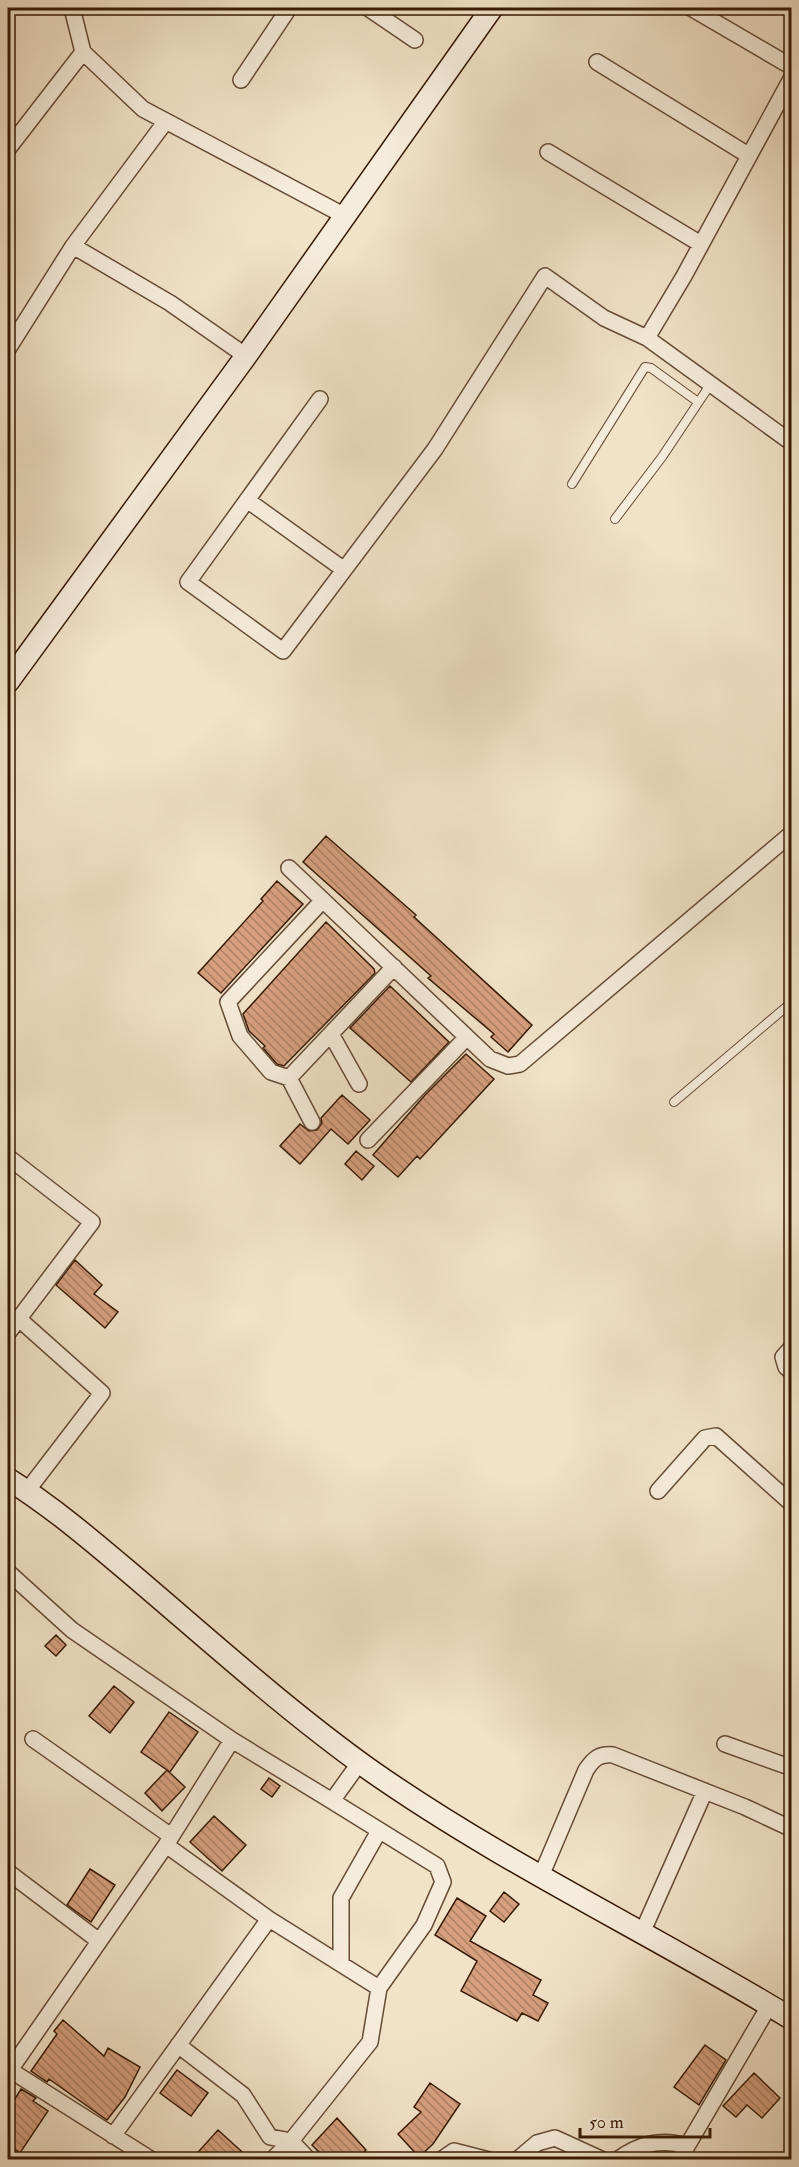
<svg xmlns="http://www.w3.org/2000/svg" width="799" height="2167" viewBox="0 0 799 2167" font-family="'IM FELL Double Pica',serif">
	<defs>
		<pattern id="building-back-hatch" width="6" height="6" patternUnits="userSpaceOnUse" patternTransform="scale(1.5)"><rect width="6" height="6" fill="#d69f7e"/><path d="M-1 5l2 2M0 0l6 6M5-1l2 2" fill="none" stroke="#ae8165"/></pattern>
	</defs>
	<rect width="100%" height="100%" fill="#f1e2c8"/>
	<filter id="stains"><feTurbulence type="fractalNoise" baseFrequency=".00333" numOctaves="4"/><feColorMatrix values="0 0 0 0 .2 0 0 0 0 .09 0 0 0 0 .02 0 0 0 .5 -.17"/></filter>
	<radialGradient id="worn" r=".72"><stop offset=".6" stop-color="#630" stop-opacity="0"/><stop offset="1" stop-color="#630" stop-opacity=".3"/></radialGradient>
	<path fill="url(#building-back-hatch)" stroke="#371a05" stroke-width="1.5" d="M326,836L416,915L414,917L532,1025L508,1052L491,1037L494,1034L428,978L431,976L303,862Z
		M277,881L303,904L221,993L198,973L263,901L261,899Z
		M326,922L374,969L375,973L284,1066L277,1064L263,1048L265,1046L249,1031L243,1014Z
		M390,986L449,1042L411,1082L350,1028Z
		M466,1054L494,1079L420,1159L417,1156L398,1177L373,1155L425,1095Z
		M342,1095L370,1120L348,1144L331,1129L300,1164L280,1146L300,1124L309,1131L317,1130L322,1123L321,1118Z
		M356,1151L374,1166L362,1180L345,1164Z
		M75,1260L102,1285L94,1294L118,1312L105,1328L56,1285Z
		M56,1635L66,1645L56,1656L45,1646Z
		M114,1686L134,1702L110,1733L89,1716Z
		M169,1712L198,1732L170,1772L141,1752Z
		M167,1770L185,1787L162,1811L145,1793Z
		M269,1778L280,1786L272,1797L261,1789Z
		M214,1816L246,1845L222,1871L190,1842Z
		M90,1869L115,1885L91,1922L67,1905Z
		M504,1892L519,1904L504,1922L490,1911Z
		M457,1898L486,1916L470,1941L541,1980L533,1995L548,2003L538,2021L522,2013L517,2021L461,1991L477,1961L435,1935Z
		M63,2020L104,2056L108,2048L140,2067L125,2097L107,2120L49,2079L47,2082L31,2071L57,2034L54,2031Z
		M705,2045L726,2060L699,2105L674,2087Z
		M177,2070L208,2093L191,2116L160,2093Z
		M754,2073L780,2098L762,2118L747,2105L736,2117L723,2106Z
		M430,2083L460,2104L433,2144L419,2157L398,2134L421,2112L414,2107Z
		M21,2089L36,2098L33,2101L48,2111L20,2153L8,2144V2110Z
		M337,2118L366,2150L355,2160H327L312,2145Z
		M218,2130L251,2160H191Z"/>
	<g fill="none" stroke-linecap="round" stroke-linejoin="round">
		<defs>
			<path id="lane" d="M572,484L645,367L651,368L698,402
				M615,519L662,457L710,385
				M674,1102L792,1002"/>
			<path id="street" d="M72,8L83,52L143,109L345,216
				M368,8L415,40
				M691,8L792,67
				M597,62L748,155
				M241,80L289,8
				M8,149L83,52
				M548,152L699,243
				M73,246L170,303L246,356
				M647,338L684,276L792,77
				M8,349L73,246L166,121
				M320,399L188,582L283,651L435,449L545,276L604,318L647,338L792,443
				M247,500L343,569
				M289,868L490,1059L508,1066L520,1064L792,833
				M331,1034L359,1084
				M289,1078L394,967
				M312,1122L289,1078L271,1072L240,1036L228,1002L323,900
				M368,1140L467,1037
				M8,1157L92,1222L8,1333
				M19,1319L102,1393L27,1491
				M792,1347L783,1357L786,1367L792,1372
				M658,1491L705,1438L716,1436L792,1504
				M8,1572L72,1630L232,1740
				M33,1739L171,1836
				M725,1744L792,1768
				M166,1845L269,1919L379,1988
				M8,1872L99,1941
				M541,1876L586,1770C594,1758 599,1754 613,1755L745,1807L792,1829
				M642,1933L705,1791
				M341,1964V1898L379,1831
				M178,2045L243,2095L270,2137L291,2141L309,2160
				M113,2136L269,1919
				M152,2160L10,2070L166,1845L232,1740L332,1801L360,1762
				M272,2160L291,2141L370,2042L379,1988L424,1925L443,1882L437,1866L332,1801
				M441,2160L454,2151L489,2160
				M517,2160L537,2143L555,2138L603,2160
				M617,2160C639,2144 660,2138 687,2146
				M679,2160L769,2006"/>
			<path id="secondary" d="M8,682L246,356L492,8
				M8,1479C51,1506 90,1539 129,1572C208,1639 286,1710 370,1770C504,1864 653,1934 792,2019"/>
		</defs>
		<use href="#lane" stroke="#664c36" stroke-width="10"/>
		<use href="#street" stroke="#664c36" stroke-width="18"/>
		<use href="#secondary" stroke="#371a05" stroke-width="24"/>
		<use href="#lane" stroke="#f6ecdb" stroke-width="8"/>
		<use href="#street" stroke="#f6ecdb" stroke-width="15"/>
		<use href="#secondary" stroke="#f6ecdb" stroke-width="21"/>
	</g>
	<rect width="799" height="2167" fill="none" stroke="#f1e2c8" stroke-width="30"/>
	<rect x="9" y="9" width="781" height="2149" fill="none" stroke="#371a05" stroke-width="3"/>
	<rect x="15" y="15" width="769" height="2137" fill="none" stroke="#371a05" stroke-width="1.5"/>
	<path d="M580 2128v9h130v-9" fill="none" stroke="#371a05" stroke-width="3"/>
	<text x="589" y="2128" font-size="18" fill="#371a05" stroke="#f6ecdb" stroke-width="4.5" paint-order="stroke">50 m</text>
	<rect width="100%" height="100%" filter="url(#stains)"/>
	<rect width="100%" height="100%" fill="url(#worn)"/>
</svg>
